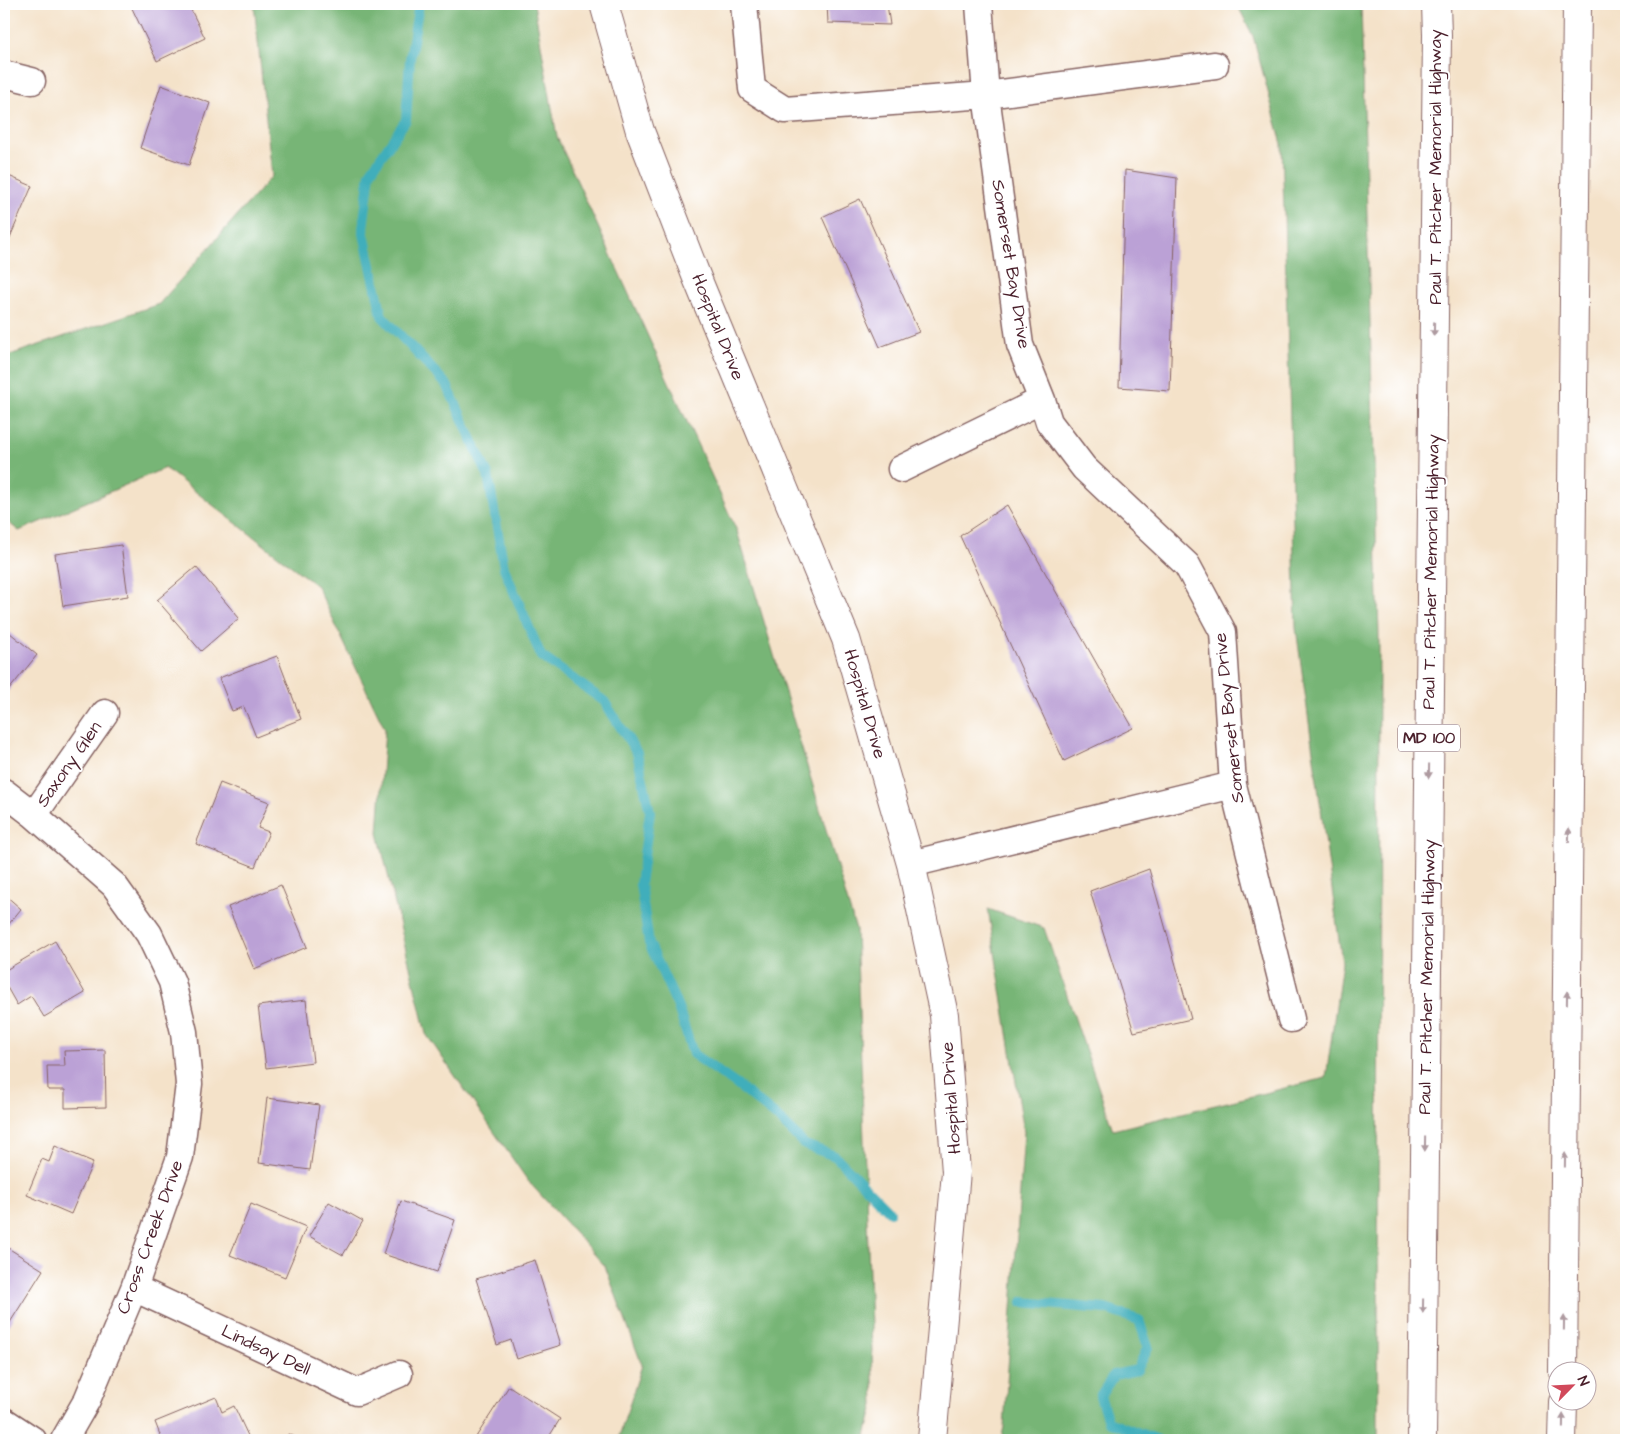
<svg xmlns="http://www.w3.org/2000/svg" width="1630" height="1444" viewBox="0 0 1630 1444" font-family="'Architects Daughter',sans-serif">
	<rect width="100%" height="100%" fill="#fff"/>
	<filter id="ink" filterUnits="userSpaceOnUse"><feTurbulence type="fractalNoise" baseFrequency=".02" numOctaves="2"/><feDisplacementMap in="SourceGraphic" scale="10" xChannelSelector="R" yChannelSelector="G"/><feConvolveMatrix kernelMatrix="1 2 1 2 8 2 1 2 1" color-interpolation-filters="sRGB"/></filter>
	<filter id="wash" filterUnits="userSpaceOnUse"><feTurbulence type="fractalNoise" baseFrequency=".0096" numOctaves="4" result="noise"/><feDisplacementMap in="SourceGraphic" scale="20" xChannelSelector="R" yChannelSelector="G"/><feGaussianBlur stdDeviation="1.12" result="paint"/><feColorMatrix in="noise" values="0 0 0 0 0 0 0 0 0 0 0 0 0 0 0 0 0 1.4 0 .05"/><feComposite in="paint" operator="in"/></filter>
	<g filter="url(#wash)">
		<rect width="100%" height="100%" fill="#f4e2c9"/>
		<path fill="#77b576" stroke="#606a50" d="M254,4H534L557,137L737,531L856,930L874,1405L865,1440H618L642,1365L605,1266L528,1181L426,1034L378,833L385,729L317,586L165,468L19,531L4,519V357L159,304L272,176Z
			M1237,4H1361L1379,635L1378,1440H1001L1004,1427L1024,1132L988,909L1044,928L1113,1130L1326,1078L1342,962L1296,628L1282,144L1253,36Z"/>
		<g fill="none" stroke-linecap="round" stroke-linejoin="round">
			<path stroke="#3faebb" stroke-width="10" d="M419,4L410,59L406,120L370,173L363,229L382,316L447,385L488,475L504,568L541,656L604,701L637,753L650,812L640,884L649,943L678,1007L693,1054L737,1085L776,1116L805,1145L835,1156L890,1212
				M1022,1302L1105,1309L1139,1320L1148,1347L1137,1370L1114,1375L1100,1396L1108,1421L1157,1440"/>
		</g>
		<g id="blocks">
			<path fill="#bba1d6" d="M130,4H188L205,38L157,61Z
				M827,4H887L890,25L828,23Z
				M161,85L210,103L189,165L140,148Z
				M1125,170L1177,178L1170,391L1119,387Z
				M4,174L32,186L5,249H4Z
				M860,199L919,332L880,347L822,217Z
				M1007,505L1133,728L1064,761L960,536Z
				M121,545L128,596L63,606L55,554Z
				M196,567L239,618L201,651L157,600Z
				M4,628L37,655L4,696Z
				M277,656L301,719L256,737L244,707L232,711L219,678Z
				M220,783L269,802L258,828L269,832L255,867L196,844Z
				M1149,869L1191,1019L1134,1032L1090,891Z
				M281,885L307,947L254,969L228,907Z
				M4,894L21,909L4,930Z
				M55,941L85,993L44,1017L31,996L17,1005L4,982V971Z
				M306,1000L313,1062L266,1068L258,1006Z
				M105,1050L106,1107L65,1108V1090H48L47,1066H65L64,1051Z
				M267,1098L319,1105L310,1170L259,1163Z
				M55,1146L93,1162L71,1214L27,1195L42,1159L49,1162Z
				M401,1201L455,1220L437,1272L383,1254Z
				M329,1202L363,1221L343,1255L309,1236Z
				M251,1204L306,1227L285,1277L230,1255Z
				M8,1248L43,1270L4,1332V1254Z
				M535,1260L561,1345L517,1359L511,1340L497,1345L476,1279Z
				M509,1386L560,1419L547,1440H474Z
				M216,1397L222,1412L234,1406L250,1440H162L155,1422Z
				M288,1434L303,1440H286Z"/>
		</g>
	</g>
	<g filter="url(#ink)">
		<use href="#blocks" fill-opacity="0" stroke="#866362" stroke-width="1"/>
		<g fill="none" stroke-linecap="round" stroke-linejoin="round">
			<defs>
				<path id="minor" d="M744,4L752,89L785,110L986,95L1215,65
					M979,4L986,95L1020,345L1042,400L1049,422L1084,468L1187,565L1223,632L1233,785L1291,1019
					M4,74L32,81
					M901,469L1042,400
					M4,792L34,815L114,885L149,934L172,982L184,1032L189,1084L180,1157L134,1288L87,1400L64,1440
					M34,815L105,713
					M911,864L1233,785
					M134,1288L357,1392L399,1374
					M4,1421L33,1440"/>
				<path id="tertiary" d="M604,4L640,131L697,278L846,639L911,864L944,1015L956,1172L932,1440"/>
				<path id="motorway" d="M1563,1372L1577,4
					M1422,1440L1437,35L1436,4
					M1562,1440L1563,1402"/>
			</defs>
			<use href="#minor" stroke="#866362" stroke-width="29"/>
			<use href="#tertiary" stroke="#866362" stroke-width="30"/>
			<use href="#motorway" stroke="#866362" stroke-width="30"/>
			<use href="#minor" stroke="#fff" stroke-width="26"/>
			<use href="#tertiary" stroke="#fff" stroke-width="28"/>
			<use href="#motorway" stroke="#fff" stroke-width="28"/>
		</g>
		<defs><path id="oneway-solid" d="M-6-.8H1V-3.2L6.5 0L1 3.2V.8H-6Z" transform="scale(1.25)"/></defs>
		<g fill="#ae9aa0">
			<use href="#oneway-solid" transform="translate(1434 329) rotate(91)"/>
			<use href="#oneway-solid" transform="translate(1429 771) rotate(91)"/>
			<use href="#oneway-solid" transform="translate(1569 835) rotate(-89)"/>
			<use href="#oneway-solid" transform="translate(1567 998) rotate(-89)"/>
			<use href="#oneway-solid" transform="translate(1425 1144) rotate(91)"/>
			<use href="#oneway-solid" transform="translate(1565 1160) rotate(-89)"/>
			<use href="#oneway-solid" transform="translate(1423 1306) rotate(91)"/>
			<use href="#oneway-solid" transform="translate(1564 1323) rotate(-89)"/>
			<use href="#oneway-solid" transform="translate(1563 1421) rotate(-89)"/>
		</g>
	</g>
	<g text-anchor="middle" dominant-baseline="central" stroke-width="4" stroke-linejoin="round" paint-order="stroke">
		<rect fill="#fff" stroke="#80626b" stroke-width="1" x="1398" y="724.5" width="62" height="27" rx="4"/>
		<g font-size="16" font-weight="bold" fill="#4a1f2b">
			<text x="1429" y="738">MD 100</text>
		</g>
		<g font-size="18" fill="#4a1f2b" stroke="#fff">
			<text transform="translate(1435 167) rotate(-90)">Paul T. Pitcher Memorial Highway</text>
			<text transform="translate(1011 264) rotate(81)">Somerset Bay Drive</text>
			<text transform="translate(718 327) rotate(68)">Hospital Drive</text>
			<text transform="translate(1431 572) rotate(-89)">Paul T. Pitcher Memorial Highway</text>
			<text transform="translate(865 704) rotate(74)">Hospital Drive</text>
			<text transform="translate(1229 718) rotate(-96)">Somerset Bay Drive</text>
			<text transform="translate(69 764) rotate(-55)">Saxony Glen</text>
			<text transform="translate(1427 977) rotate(-89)">Paul T. Pitcher Memorial Highway</text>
			<text transform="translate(951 1098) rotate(-94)">Hospital Drive</text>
			<text transform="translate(150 1237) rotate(-70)">Cross Creek Drive</text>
			<text transform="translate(266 1350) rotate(25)">Lindsay Dell</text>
		</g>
	</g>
	<rect width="1630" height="1444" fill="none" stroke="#fff" stroke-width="20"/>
	<g transform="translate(1572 1386) rotate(66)"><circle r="24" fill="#ffffff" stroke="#b7a5aa"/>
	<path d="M0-4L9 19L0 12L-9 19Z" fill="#d1495b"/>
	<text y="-8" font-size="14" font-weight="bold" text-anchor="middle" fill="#4a1f2b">N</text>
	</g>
</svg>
